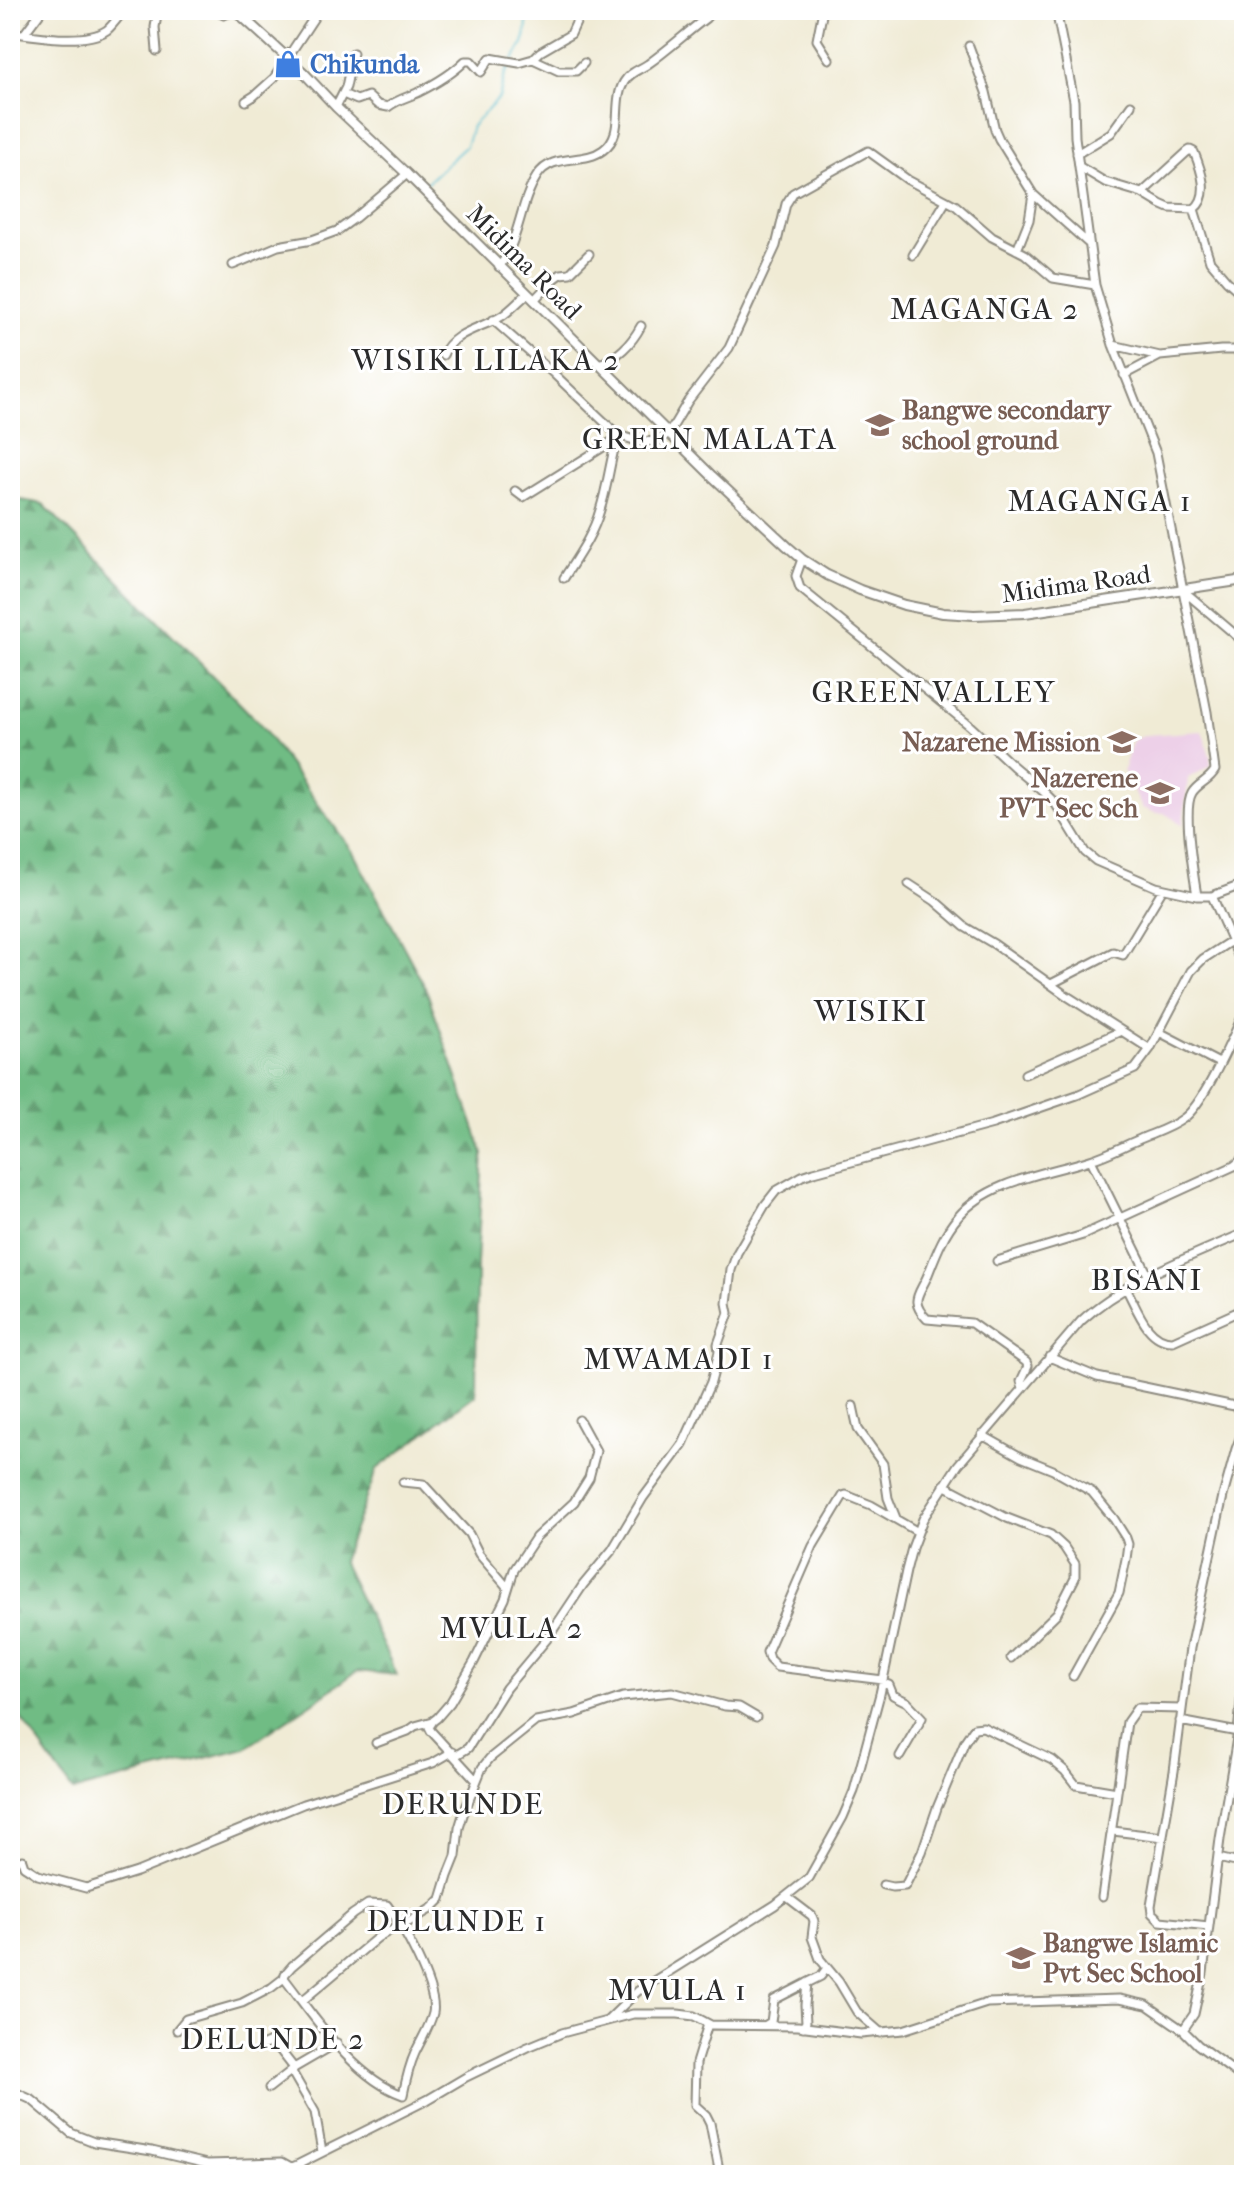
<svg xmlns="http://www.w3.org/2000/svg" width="1254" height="2185" viewBox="0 0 1254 2185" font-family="'IM FELL French Canon',serif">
	<defs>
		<pattern id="forest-firs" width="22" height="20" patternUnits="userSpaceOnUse" patternTransform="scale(2)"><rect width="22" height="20" fill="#6fbc84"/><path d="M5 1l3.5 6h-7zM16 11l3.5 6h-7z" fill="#5b996c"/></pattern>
	</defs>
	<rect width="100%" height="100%" fill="#fff"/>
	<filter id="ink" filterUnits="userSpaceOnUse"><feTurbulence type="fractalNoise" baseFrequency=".0125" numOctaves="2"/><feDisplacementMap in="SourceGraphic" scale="16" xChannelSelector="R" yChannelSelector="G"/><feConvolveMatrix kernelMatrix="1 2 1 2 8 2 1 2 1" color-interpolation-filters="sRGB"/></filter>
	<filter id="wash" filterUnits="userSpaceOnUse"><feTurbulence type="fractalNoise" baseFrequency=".006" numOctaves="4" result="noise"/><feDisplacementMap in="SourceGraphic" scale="32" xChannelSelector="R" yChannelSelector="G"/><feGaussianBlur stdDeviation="1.8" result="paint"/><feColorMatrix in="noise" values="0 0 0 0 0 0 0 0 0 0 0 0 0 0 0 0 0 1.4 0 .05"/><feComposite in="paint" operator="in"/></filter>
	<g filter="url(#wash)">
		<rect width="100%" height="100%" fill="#f0ebd5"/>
		<path fill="#edd0e8" d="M1202,731L1210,756L1211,766L1188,778L1183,825L1164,813H1156L1142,808L1123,770L1133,740L1147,735Z"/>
		<path fill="url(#forest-firs)" stroke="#4d7458" stroke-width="2" d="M10,498L43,504L258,722L353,852L426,989L483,1153L477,1263L476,1394L377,1469L342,1561L397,1675L357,1671L311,1704L245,1748L73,1791L10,1703Z"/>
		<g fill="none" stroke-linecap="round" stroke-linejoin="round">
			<path stroke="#51bcce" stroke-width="2" d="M513,60C525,44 529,30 526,10
				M424,185L466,146L472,126L499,98L505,74L510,66"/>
		</g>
	</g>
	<g filter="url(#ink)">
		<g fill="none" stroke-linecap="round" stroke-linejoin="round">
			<defs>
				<path id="minor" d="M213,10L224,15L236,10
					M823,10L817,40L829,59
					M1056,10L1074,101L1075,137L1095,285L1113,345L1156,453L1207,712L1215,770C1209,781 1198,783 1192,793C1182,809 1194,876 1197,896
					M10,32C36,36 85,45 107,30C114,24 119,16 124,10
					M24,34L42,10
					M969,46L986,92L995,130L999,139L1033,194L1089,244
					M157,51L155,27L158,10
					M533,59L559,71H576L584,63
					M343,94L357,100L368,96L378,105L388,107C398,99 406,98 417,93C435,84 451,75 465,61H471L481,72L490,58L519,63L533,59L540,52L571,34L576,23
					M246,101L254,96L274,78L319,10
					M336,107L346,87L353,53
					M1077,154L1111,133L1131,105
					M1080,167L1105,182L1142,193L1160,204L1169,208L1194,209C1211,196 1201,169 1194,152L1190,150L1187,152L1142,193
					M1194,209L1210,261L1227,281L1244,296
					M1017,250L1029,220L1033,194
					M913,255L946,201
					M233,265L278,246L312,240L337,231L355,218L407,174
					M499,267C520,240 519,204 537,176C552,152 583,165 603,150C626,133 611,103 624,82C630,72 639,70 648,64C668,50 686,33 706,18L713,10
					M534,300L553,280L561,274L570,273L589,254
					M493,320L554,374L618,435L640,442L657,441L669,433L688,401L729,348L776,246L786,204L793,193L868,151L908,180L955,205L992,237L1025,254L1053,278L1095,285
					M1113,345L1160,356
					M443,355C453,331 483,328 502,316C511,310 519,301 527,294
					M598,364C617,359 632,343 641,326
					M1124,375L1160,356L1221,350H1244
					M515,491L523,497L616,439
					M802,559L796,576L800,588L969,725L1013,766L1044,792L1055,803L1085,852L1096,861L1156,887L1197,896H1212L1244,884
					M564,578C578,556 593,535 600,510C608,486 610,459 618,435
					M1185,592L1244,642
					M909,884L935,901L965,927L994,944L1067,996L1150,1049L1191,971L1203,959L1231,941
					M1212,896L1244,969
					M1051,984L1113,952L1123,955L1163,889
					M1159,1032L1219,1063
					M1025,1074L1121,1031
					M1091,1160L1149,1277
					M997,1261L1083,1235L1234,1166L1244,1158
					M1126,1288C1137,1308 1147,1342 1173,1341L1244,1309
					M1049,1357L1097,1377L1244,1408
					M1023,1388L1021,1381L1028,1366L1026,1362L971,1323L927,1319C909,1301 919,1295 927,1277C935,1257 943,1234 958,1217C989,1180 1046,1174 1090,1160C1107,1155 1123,1146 1140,1139C1154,1133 1171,1128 1184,1118C1204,1104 1232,1038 1244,1013
					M853,1406L858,1429L883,1464L888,1498L896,1518
					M982,1435L1021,1457L1053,1470L1092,1492L1114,1519L1126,1538L1128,1544L1126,1559L1119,1593L1073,1676
					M403,1482L423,1484L469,1534L479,1554L508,1588
					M944,1485L1007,1518L1051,1535L1064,1547L1075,1564V1578L1057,1613L1011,1658
					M883,1680L777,1667L769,1659L767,1652L813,1546L843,1496L846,1495L871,1505L918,1532
					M883,1683L889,1685L893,1695L907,1702L922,1718L900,1756
					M1180,1721L1238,1732
					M376,1743L408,1731L415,1726L433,1721
					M455,1756L468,1748L506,1688L547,1639L583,1585L612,1550L643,1498L683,1444L711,1382L719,1352L718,1344L729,1313L727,1303L731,1270L737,1253L765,1205L776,1191L802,1176L814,1172L993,1124L1077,1095L1135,1069L1150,1049
					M476,1780L431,1731L429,1727L433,1721L437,1718L450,1703L474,1662L505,1599L514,1570L536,1537L574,1502L589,1478L596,1451L579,1420
					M1113,1831L1163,1837
					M1218,1858L1244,1864
					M22,1860L24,1866L38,1875L86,1888L137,1872L303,1804L433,1763L452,1752
					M883,1885L892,1887L905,1886L922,1852L937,1808L965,1741L974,1728L983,1727L1052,1760L1065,1771L1076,1785L1117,1792
					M787,1897L812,1916L814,1921L812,1937L820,1959L839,1982L857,2012L881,2033
					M1102,1897L1127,1722L1137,1708L1182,1709
					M368,1904L387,1905C402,1925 438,1989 433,2013C430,2026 421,2040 415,2053C409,2066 406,2080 403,2095C354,2078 315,2018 284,1978L285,1974L292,1966L353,1914Z
					M402,1926L432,1908L441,1899L448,1876L456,1856L459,1828L463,1815L482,1768L490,1758L536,1721L574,1714L623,1697L672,1692L725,1706L739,1707L756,1717
					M1209,1926L1160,1921L1152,1913L1151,1906L1174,1771L1190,1648L1223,1496L1236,1449L1244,1428
					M302,2001L377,1938L401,1924
					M608,2020L638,1991L775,1905L809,1878L843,1817L854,1791L880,1694L906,1571L912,1548L923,1519L958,1465L1081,1321C1125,1280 1190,1257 1244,1233
					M708,2024L696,2063L695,2105L706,2115L710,2123L720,2175
					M766,2025L771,2022L774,2000L807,1983
					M803,2027L806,2022L805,2005L807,1983L821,1976L827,1968
					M177,2030L186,2019L242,2003L271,1988L284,1978
					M1183,2030L1194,2014L1203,1973L1220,1839L1238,1732L1244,1672
					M264,2045L273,2041L294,2068L292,2072L315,2112L322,2152
					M294,2068L337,2043
					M269,2088L292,2070
					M10,2090L32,2100L71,2133L94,2142L152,2151L207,2164L282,2162L291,2167
					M272,2175L297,2165L427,2100L466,2077L528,2047L562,2033L633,2014H678L694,2016L711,2025L798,2026L861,2034L903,2030L987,2003L1119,1999L1147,2005L1183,2030L1198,2045L1244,2079"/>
				<path id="major" d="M235,10L304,73L336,107L407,174L712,476L787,546L802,559L827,575L860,590L904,605L943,613L974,615L1025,613L1244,580"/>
			</defs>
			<use href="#minor" stroke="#8e8b80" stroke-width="11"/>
			<use href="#major" stroke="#8e8b80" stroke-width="12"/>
			<use href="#minor" stroke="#fff" stroke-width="7"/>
			<use href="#major" stroke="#fff" stroke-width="8"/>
		</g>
	</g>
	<defs>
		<symbol id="shop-bare" viewBox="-9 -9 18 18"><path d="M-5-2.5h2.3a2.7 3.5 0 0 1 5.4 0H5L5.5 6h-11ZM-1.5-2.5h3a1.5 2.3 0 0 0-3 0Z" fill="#3f7fe0" stroke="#fff" stroke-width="2.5" paint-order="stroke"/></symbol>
		<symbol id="school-bare" viewBox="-9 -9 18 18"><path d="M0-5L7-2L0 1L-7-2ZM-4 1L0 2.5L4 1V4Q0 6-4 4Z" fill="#8d6e63" stroke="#fff" stroke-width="2.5" paint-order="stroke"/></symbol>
	</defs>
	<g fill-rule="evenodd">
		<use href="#shop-bare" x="268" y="44" width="40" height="40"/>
		<use href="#school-bare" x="860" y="405" width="40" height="40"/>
		<use href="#school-bare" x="1102" y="722" width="40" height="40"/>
		<use href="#school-bare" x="1140" y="773" width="40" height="40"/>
		<use href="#school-bare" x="1001" y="1938" width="40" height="40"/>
	</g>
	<g text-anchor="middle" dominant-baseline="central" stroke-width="6" stroke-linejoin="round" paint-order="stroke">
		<g font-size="26" font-weight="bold" fill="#366cbe" stroke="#fff" text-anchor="start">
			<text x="310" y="64">Chikunda</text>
		</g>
		<g font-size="26" fill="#2b2b2b" stroke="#fff">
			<text transform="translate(524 262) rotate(45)">Midima Road</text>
			<text transform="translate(1076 584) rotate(-8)">Midima Road</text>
		</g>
		<g font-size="26" font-weight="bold" fill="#785e54" stroke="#fff" text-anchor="start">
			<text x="902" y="410">Bangwe secondary<tspan x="902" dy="30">school ground</tspan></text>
			<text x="1100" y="742" text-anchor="end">Nazarene Mission</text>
			<text x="1138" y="778" text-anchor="end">Nazerene<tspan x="1138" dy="30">PVT Sec Sch</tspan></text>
			<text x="1043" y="1943">Bangwe Islamic<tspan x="1043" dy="30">Pvt Sec School</tspan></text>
		</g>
		<g font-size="30" letter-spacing="2" fill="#2b2b2b" stroke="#fff">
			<text x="985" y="309">MAGANGA 2</text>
			<text x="486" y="360">WISIKI LILAKA 2</text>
			<text x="710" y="439">GREEN MALATA</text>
			<text x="1100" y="501">MAGANGA 1</text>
			<text x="934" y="692">GREEN VALLEY</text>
			<text x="871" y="1011">WISIKI</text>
			<text x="1147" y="1280">BISANI</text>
			<text x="679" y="1359">MWAMADI 1</text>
			<text x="512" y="1628">MVULA 2</text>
			<text x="463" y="1804">DERUNDE</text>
			<text x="457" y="1921">DELUNDE 1</text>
			<text x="678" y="1990">MVULA 1</text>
			<text x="273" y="2039">DELUNDE 2</text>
		</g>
	</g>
	<rect width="1254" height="2185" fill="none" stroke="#fff" stroke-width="40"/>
</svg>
